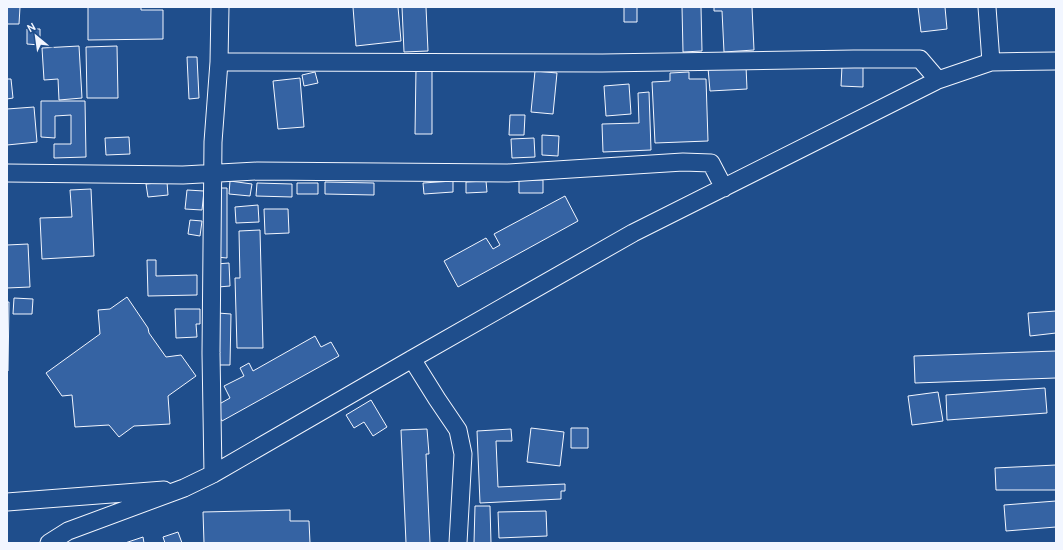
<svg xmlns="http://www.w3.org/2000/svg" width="1063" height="550" viewBox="0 0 1063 550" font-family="Overpass,sans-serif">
	<rect width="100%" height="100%" fill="#1f4e8c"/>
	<path fill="#3563a3" stroke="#f2f6ff" d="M7,7H20L19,24H7Z
		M88,7H141V10H163V39L88,40Z
		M353,7H398L401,41L356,46Z
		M402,7H426L428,51L404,52Z
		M624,7H637V22H624Z
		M682,7H701L702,51L683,52Z
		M714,7H752L754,50L724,52L722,11H714Z
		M918,7H945L947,29L921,32Z
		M27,29H40V45L27,44Z
		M79,46L82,98L59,100L58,79L44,80L42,48Z
		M117,46L118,98H87L86,47Z
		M187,57H197L199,98L189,99Z
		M746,66L747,89L710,91L708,68Z
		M842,66L863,67V87L841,86Z
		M416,68H432V134H415Z
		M535,71L557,73L553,114L531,112Z
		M315,72L318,83L304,86L302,75Z
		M689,72V79H706L708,141L655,143L652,82L670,81V73Z
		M300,78L304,127L278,129L273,81Z
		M7,79H11L13,98L7,99Z
		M629,84L631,114L606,116L604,86Z
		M649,92L651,150L603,152L602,124L639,123L638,93Z
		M41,101H85L86,157L54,158V144H71V115L55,116V138L41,137Z
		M34,107L37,142L7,145V109Z
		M510,115H525L524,135H509Z
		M542,135L559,136L558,156L542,155Z
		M129,137L130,154L106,155L105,138Z
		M534,138L535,157L512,158L511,139Z
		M519,180H543V193H519Z
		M230,181L252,184L250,196L229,194Z
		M453,181V192L424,194L423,183Z
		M486,181L487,192L466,193V182Z
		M167,182L168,195L148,197L146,184Z
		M325,182L374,183V195L325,194Z
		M257,183L292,184V197L256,196Z
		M297,183H318V194H297Z
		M216,188H227V258L216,257Z
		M91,189L94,256L42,259L40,218L72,217L70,190Z
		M187,190L204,191L202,210L185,209Z
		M565,196L578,221L458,287L444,261L486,238L493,249L500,245L494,234Z
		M258,205L259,222L236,223L235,207Z
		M264,209H288L289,233L265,234Z
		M190,220L202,221L200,236L188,234Z
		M260,230L263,348H237L235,278H240L239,231Z
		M28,244L30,287L7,288V245Z
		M147,260H156V276L197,275V295L148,296Z
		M229,263L230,286L218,287L216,264Z
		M127,297L148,328L149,333L166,357L181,355L196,376L168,396L170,424L134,426L119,437L109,425L75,427L72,395L62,396L46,373L100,334L98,310L110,309Z
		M14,298L33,299L32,314H13Z
		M7,302H9L8,371H7Z
		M175,309H200V324H196L197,337L176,338Z
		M1056,311V333L1030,336L1028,313Z
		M218,313L231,314L230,365H218Z
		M315,336L321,347L331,342L339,356L222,421L214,407L230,398L224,386L244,376L240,368L249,363L253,371Z
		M1056,351V378L915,383L914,356Z
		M1045,388L1047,413L947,420L946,395Z
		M938,392L943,421L912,425L908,396Z
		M371,400L387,427L373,436L364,422L354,428L346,415Z
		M531,428L564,432L560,466L527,462Z
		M571,428H588V448H571Z
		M427,429L429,454H426L430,543H406L401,430Z
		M511,429L512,441H496L498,487L565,484V491H561V499L480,503L477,431Z
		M1056,465V490H996L995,468Z
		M1056,501V527L1006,531L1004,505Z
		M475,506H490L491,543H474Z
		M290,510V521H309L310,543H204L203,512Z
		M546,511L547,536L499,538L498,512Z
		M178,532L182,543H165L163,537Z
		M143,537L144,543H125Z"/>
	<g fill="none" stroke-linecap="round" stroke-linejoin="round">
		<defs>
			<path id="minor" d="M219,62L602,63L854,59H920L938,80
				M991,62L1056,61
				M7,173L183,175L257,171L508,173L683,162L711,163L724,188
				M412,359L437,399L458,430L463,454L458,543
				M213,474L211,353L213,142L219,62L220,7
				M7,502L164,490
				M49,543L68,531L184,488L213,474L412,359L633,233L938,80L991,62L987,7"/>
		</defs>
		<use href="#minor" stroke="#f2f6ff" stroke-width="19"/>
		<use href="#minor" stroke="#1f4e8c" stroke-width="17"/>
	</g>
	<rect width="1063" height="550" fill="none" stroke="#f2f6ff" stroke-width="16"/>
	<g transform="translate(36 36) rotate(331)" stroke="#1f4e8c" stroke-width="3" paint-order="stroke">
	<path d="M0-3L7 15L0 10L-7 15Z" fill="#f2f6ff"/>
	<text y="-6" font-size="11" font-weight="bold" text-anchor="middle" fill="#f2f6ff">N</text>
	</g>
</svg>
